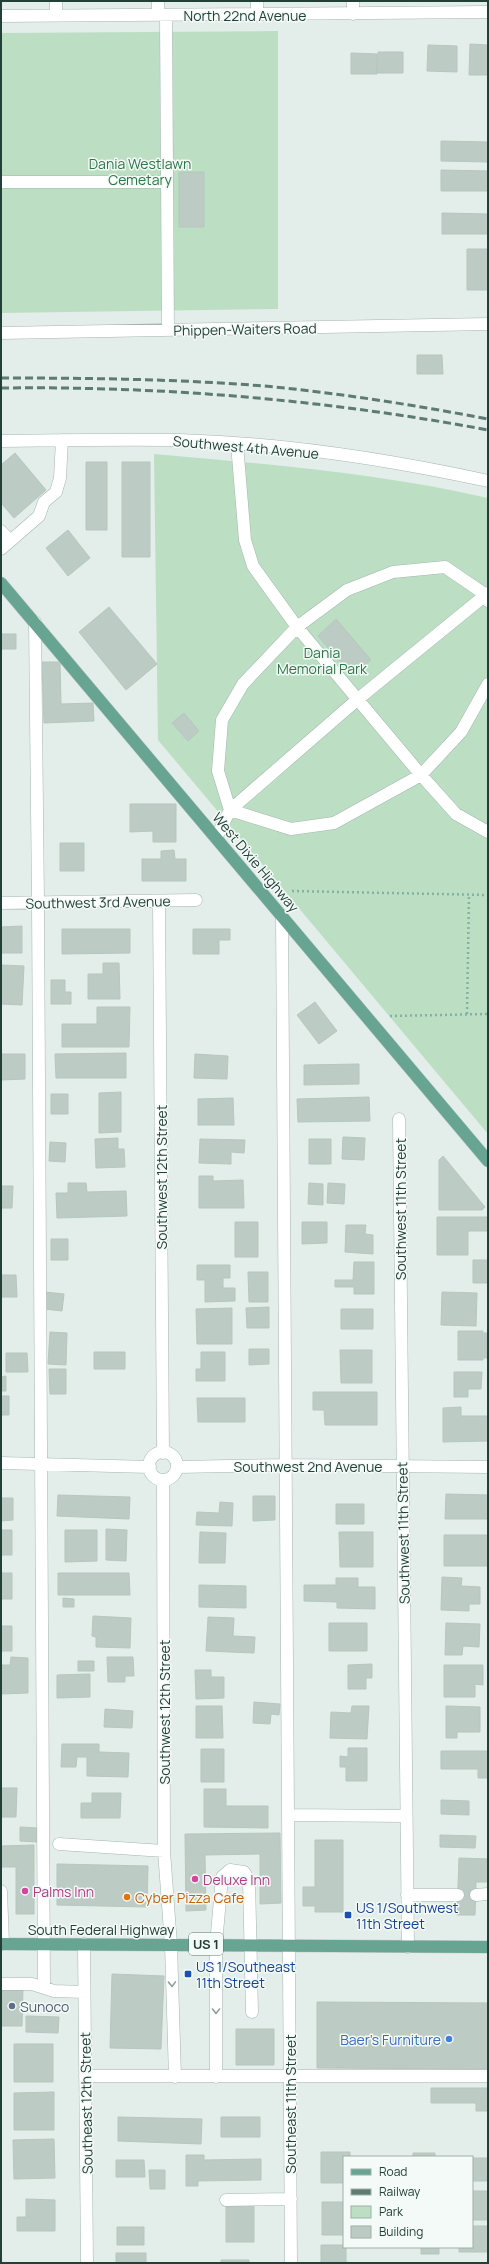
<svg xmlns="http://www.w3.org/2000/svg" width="489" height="2264" viewBox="0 0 489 2264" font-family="Manrope,sans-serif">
	<rect width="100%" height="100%" fill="#e3ede9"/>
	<path fill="#bcdfc4" d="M278,31V309L1,313V33Z
		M154,454C266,464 378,473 488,498V1134L158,740Z"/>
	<path fill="#bccbc4" stroke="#b6c7bf" d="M470,44L488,45V75H469Z
		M428,45L457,46V72L427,71Z
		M378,52H403V73H377Z
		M351,53L377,54V74H351Z
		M441,141L488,142V162L441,161Z
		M441,170L488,171V191H441Z
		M179,172H204V227H179Z
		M442,213L488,214V234H442Z
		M467,249H488V290H467Z
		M417,355H442L443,374H417Z
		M15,453L46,490L14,518L1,503V465Z
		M86,462H107V530H86Z
		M122,462H150V557H122Z
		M68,530L90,558L68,576L46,548Z
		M109,607L157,664L126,690L79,632Z
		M336,619L371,660L352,676L318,636Z
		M1,634H16V649H1Z
		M42,662H60L61,704L93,703L94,721L44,723Z
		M184,713L199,731L188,741L172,723Z
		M130,804H176V842H153V831L130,832Z
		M60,843H84V871H60Z
		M174,850L175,859H186V881H142V859H161V851Z
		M22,926V953H1V927Z
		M62,929H130V953L62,954Z
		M193,929H230V940H219V954H193Z
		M103,963H119L120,999H88V974H103Z
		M1,965L24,966L22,1005L1,1004Z
		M51,980H65V992H71V1004H51Z
		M315,1002L337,1031L319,1044L297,1015Z
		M97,1007H130L129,1047H62V1024H97Z
		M126,1053V1078H56L55,1054Z
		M1,1054H25V1079L1,1080Z
		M195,1054L228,1056L227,1079L194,1078Z
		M359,1064V1084L304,1085V1065Z
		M121,1092V1132L99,1133V1093Z
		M51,1094H68V1114H51Z
		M369,1097L370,1121L298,1122L297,1099Z
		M233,1098L234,1125H198V1099Z
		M343,1137L365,1138L364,1160L342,1159Z
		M118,1138V1149H124L125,1167L96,1168L95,1139Z
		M200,1139L245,1140L244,1153L231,1152V1164L199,1163Z
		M309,1139H331V1164H309Z
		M50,1142L66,1143L65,1162L49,1161Z
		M443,1156L485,1207L482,1210H439V1160Z
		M199,1176H213V1181L243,1180L244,1208H199Z
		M68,1183H86L87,1192L126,1191L127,1216L57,1218L56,1193H68Z
		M309,1183L323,1184V1205L308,1204Z
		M328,1183L345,1184L344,1204L327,1203Z
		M1,1186H13L12,1208H1Z
		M437,1217H488V1231H468V1255H437Z
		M235,1222H258V1257H235Z
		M302,1222H327V1243L302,1244Z
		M346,1225H366L365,1234L373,1235V1254L345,1252Z
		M51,1239H68V1260H51Z
		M473,1260H488V1283H473Z
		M354,1262H374V1294H354V1287H335V1280H353Z
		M197,1265H230V1278H223V1288H235V1301L205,1302V1280H197Z
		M248,1272H268V1302H249Z
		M1,1275H16L17,1297H1Z
		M45,1292L64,1294L62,1311L44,1309Z
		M442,1292L477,1293L476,1326L441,1325Z
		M269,1307V1328H247L246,1308Z
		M232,1308V1344H197L196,1309Z
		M341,1309H373V1329H341Z
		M458,1331H483V1360H458Z
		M50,1332L67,1333L66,1365L48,1364Z
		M484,1333H488V1358H484Z
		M249,1349H269V1364L249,1365Z
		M340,1350H372V1383H341Z
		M94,1352H125V1369H94Z
		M201,1352H225V1381H196V1369H201Z
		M6,1353H27L28,1372H6Z
		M49,1369H66V1394H50Z
		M454,1372H482L481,1389H468V1397H454Z
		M6,1376V1391H1V1377Z
		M313,1392H377V1425H325L324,1410H313Z
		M1,1396H9V1415H1Z
		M197,1398H245V1422H198Z
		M461,1407V1416H488V1441L443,1442V1408Z
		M446,1494L488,1495V1519H445Z
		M58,1495L130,1497L129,1519L57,1516Z
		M253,1496H275V1520L253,1521Z
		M1,1498H13V1520L1,1521Z
		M220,1502L233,1503L232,1526L196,1525L197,1512L219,1513Z
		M336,1504H364V1524H336Z
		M106,1529L127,1530L126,1561L106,1560Z
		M1,1530H12V1555H1Z
		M65,1530H97V1561L65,1562Z
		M200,1532L226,1533L225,1563H199Z
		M339,1532H373V1567H340Z
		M444,1535H488V1566H444Z
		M1,1573H12V1599H1Z
		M58,1573H129L130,1595H58Z
		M442,1577L462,1578L461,1586L480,1587V1604H469V1611L441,1610Z
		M336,1578H358V1587H375V1609L337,1608V1602L304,1601V1585H336Z
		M199,1585L246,1586V1608L199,1607Z
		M63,1598L74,1599V1607H63Z
		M93,1616L131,1618L130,1648L96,1647V1637L92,1636Z
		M208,1617L234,1618L233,1636L255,1637L254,1653L206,1651Z
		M329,1623H367V1651H329Z
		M446,1623L480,1624L479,1647L463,1646L462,1655H445Z
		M1,1626H12V1651H1Z
		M11,1657L28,1658V1693L1,1694V1665H10Z
		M107,1657H133L134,1676H125V1682H108Z
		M78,1661H94V1671H78Z
		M372,1664V1678H366V1689H348V1665Z
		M444,1665H483V1685L475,1684V1697H444Z
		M195,1670H211V1677H224V1698L196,1699Z
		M90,1674V1697L57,1698V1675Z
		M254,1702L280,1704L279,1715L271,1714L270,1724L253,1723Z
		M196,1706H222L223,1738H196Z
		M352,1706H369L367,1739L330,1738L331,1712L351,1713Z
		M446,1706L480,1707V1732H457V1738H446Z
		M105,1709L133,1711L132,1728L104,1727Z
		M62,1744H99V1752L129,1753L128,1777L87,1776V1757H77L76,1767H61Z
		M348,1748H367V1781H346V1767H340V1756L348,1757Z
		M201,1749H224V1782H201Z
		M441,1751H488V1778H478V1769H441Z
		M1,1788H17L16,1817H1Z
		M204,1789H226V1806H268V1828L204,1827Z
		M92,1793H121L120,1818H81V1803H92Z
		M441,1800L469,1801V1815L441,1814Z
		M20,1827L38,1828V1842L20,1841Z
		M280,1833L281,1903L260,1904V1854L205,1855L206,1910L186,1911L185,1834Z
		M440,1835L476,1836L475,1848L440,1847Z
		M315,1840H343V1912H315V1906H303V1887H315Z
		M34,1845V1914H16V1867H1V1846Z
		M459,1858L488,1859V1882H476L475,1915H457Z
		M57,1864L148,1866L147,1907L57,1905Z
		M112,1974L164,1976L161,2049L110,2048Z
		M1,1986L23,1987L22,2026H1Z
		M317,2002L488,2003V2069L317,2068Z
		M26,2016L59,2017L58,2033L26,2032Z
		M236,2029H274V2065H236Z
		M14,2044H53V2082H14Z
		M431,2088H488V2111H476V2103H431Z
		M54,2092V2130H14V2093Z
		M118,2117L202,2119L201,2144L118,2141Z
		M221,2117H260V2137H221Z
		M54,2139L55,2178L14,2179L13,2140Z
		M321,2152H350V2157H344V2183H321Z
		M413,2153H435V2157H413Z
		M186,2155H204V2160L261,2159V2180L198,2181V2186H186Z
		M472,2158H488V2181H472Z
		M116,2160H144L145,2177H116Z
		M149,2170H165V2189H150Z
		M472,2191H488V2220H472Z
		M26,2199L55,2200V2231H17V2217H26Z
		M322,2202H344V2235H322Z
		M254,2205V2242H226V2206Z
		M472,2226H488V2252H459V2247H472Z
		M117,2227H144V2245H117Z
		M321,2245H344L346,2247V2262L354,2263H321Z
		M421,2247H439V2254H421Z
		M116,2253H146V2263H116Z
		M221,2260H249V2263H221Z"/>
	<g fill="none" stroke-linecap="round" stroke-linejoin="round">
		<path stroke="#bccac5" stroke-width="12" stroke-dasharray="12 6" stroke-linecap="butt" d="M458,1895H476"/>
		<defs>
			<path id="minor" d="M56,1V16
				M158,1V15
				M257,1V15
				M353,1V14
				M166,15L168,330
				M1,16L488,12
				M1,182H167
				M1,333L488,324
				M1,441C60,440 120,439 179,440C282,443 387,459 488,481
				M237,444L245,540L253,566L297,627L421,775L456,814L488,832
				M1,531L10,541
				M1,549L39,516L44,502L56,492L60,478L62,440
				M488,601L486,595L445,567L393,572L347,590L297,627L243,684L222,720L218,771L230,810L291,829L334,823L421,775L461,732L488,684
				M35,622L38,902L44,1988
				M216,838L230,810L358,699L488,593
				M159,901L163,1453
				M1,903L196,900
				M282,916L291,2263
				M399,1119L408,1947
				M149 1466a14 14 0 1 1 28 0a14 14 0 1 1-28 0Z
				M1,1463L150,1467
				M177,1467L285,1465L488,1467
				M163,1480L164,1851L171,1945L175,2077
				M288,1815L406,1816
				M59,1844L164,1851
				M1,1891L3,1944
				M407,1895H458
				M476,1895L488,1894
				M84,1944L87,2263
				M1,1984H32L54,1991L84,1992
				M85,2076H488
				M216,2077V1944L222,1877L230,1870L244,1872L249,1880L252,2012
				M226,2200L291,2199"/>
			<path id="major" d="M1,583L488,1161
				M1,1944L488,1947"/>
		</defs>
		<use href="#minor" stroke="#a5b6b0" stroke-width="13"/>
		<use href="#major" stroke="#c1cac7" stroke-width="13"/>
		<path stroke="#83b2a2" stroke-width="2.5" stroke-dasharray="2 3" stroke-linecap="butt" d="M292,891L488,895
			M467,1014L469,895
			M390,1016L488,1014"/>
		<use href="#minor" stroke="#fff" stroke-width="12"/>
		<use href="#major" stroke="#67a492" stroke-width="12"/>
		<path stroke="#5d7b72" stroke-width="3" stroke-dasharray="8 4" stroke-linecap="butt" d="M1,378C89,378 176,379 264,386C339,393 414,405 488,419
			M1,388C165,386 327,400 488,430"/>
	</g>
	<defs><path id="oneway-chevron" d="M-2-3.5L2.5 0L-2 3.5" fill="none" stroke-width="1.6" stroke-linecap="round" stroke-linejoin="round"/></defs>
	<g stroke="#90a09b">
		<use href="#oneway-chevron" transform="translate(172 1984) rotate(88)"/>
		<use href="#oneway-chevron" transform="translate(216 2011) rotate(90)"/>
	</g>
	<g fill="#d1479c" stroke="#f4faf7" stroke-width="1.5">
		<circle cx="195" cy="1879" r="4"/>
		<circle cx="25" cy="1891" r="4"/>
	</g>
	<circle fill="#e8710a" stroke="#f4faf7" stroke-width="1.5" cx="127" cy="1897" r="4"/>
	<g fill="#1a4fb4" stroke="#f4faf7" stroke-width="1.5">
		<rect x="344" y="1911" width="8" height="8" rx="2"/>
		<rect x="184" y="1970" width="8" height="8" rx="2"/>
	</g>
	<circle fill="#5c6f8a" stroke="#f4faf7" stroke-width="1.5" cx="12" cy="2006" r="4"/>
	<circle fill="#3f7fe0" stroke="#f4faf7" stroke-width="1.5" cx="449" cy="2039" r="4"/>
	<g text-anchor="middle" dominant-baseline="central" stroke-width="3" stroke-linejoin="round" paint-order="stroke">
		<rect fill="#f4faf7" stroke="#617871" stroke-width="1" x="189" y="1933" width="34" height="22" rx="3"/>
		<g font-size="13" font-weight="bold" fill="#224037">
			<text x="206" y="1944">US 1</text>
		</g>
		<g font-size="14" fill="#224037" stroke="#f4faf7">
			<text x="245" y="15">North 22nd Avenue</text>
			<text transform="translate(245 329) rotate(-1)">Phippen-Waiters Road</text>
			<text transform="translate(246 447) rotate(5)">Southwest 4th Avenue</text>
			<text transform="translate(256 862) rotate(50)">West Dixie Highway</text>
			<text transform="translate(98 902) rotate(-1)">Southwest 3rd Avenue</text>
			<text transform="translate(161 1177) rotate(-90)">Southwest 12th Street</text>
			<text transform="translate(400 1209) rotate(-90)">Southwest 11th Street</text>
			<text x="308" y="1466">Southwest 2nd Avenue</text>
			<text transform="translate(403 1533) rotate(-91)">Southwest 11th Street</text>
			<text transform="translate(164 1712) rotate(-90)">Southwest 12th Street</text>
			<text x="101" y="1929">South Federal Highway</text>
			<text transform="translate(86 2103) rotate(-91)">Southeast 12th Street</text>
			<text transform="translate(290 2104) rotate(-90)">Southeast 11th Street</text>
		</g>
		<g font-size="14" fill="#2b7746" stroke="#f4faf7">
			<text x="140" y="163">Dania Westlawn<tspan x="140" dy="16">Cemetary</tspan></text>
			<text x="322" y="652">Dania<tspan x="322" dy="16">Memorial Park</tspan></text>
		</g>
		<g font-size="14" fill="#b23c85" stroke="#f4faf7" text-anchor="start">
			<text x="203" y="1879">Deluxe Inn</text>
			<text x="33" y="1891">Palms Inn</text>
		</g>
		<g font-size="14" fill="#c56008" stroke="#f4faf7" text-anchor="start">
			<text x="135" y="1897">Cyber Pizza Cafe</text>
		</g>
		<g font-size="14" fill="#164399" stroke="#f4faf7" text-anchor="start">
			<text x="356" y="1907">US 1/Southwest<tspan x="356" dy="16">11th Street</tspan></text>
			<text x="196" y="1966">US 1/Southeast<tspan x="196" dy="16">11th Street</tspan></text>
		</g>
		<g font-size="14" fill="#4e5e75" stroke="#f4faf7" text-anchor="start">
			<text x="20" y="2006">Sunoco</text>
		</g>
		<g font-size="14" fill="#366cbe" stroke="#f4faf7" text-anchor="end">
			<text x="441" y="2039">Baer's Furniture</text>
		</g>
	</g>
	<rect width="489" height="2264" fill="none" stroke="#224037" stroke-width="4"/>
	<rect x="343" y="2156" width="130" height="92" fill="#f4faf7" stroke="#a0b0aa"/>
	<rect x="351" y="2169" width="20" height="6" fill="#67a492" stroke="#a0b0aa"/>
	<text x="379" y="2176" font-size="12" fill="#224037">Road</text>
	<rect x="351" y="2189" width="20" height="6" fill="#5d7b72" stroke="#a0b0aa"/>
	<text x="379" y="2196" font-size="12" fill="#224037">Railway</text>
	<rect x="351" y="2206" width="20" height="12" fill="#bcdfc4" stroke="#a0b0aa"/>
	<text x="379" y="2216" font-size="12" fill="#224037">Park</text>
	<rect x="351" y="2226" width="20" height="12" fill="#bccbc4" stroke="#a0b0aa"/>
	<text x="379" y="2236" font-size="12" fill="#224037">Building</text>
</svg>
